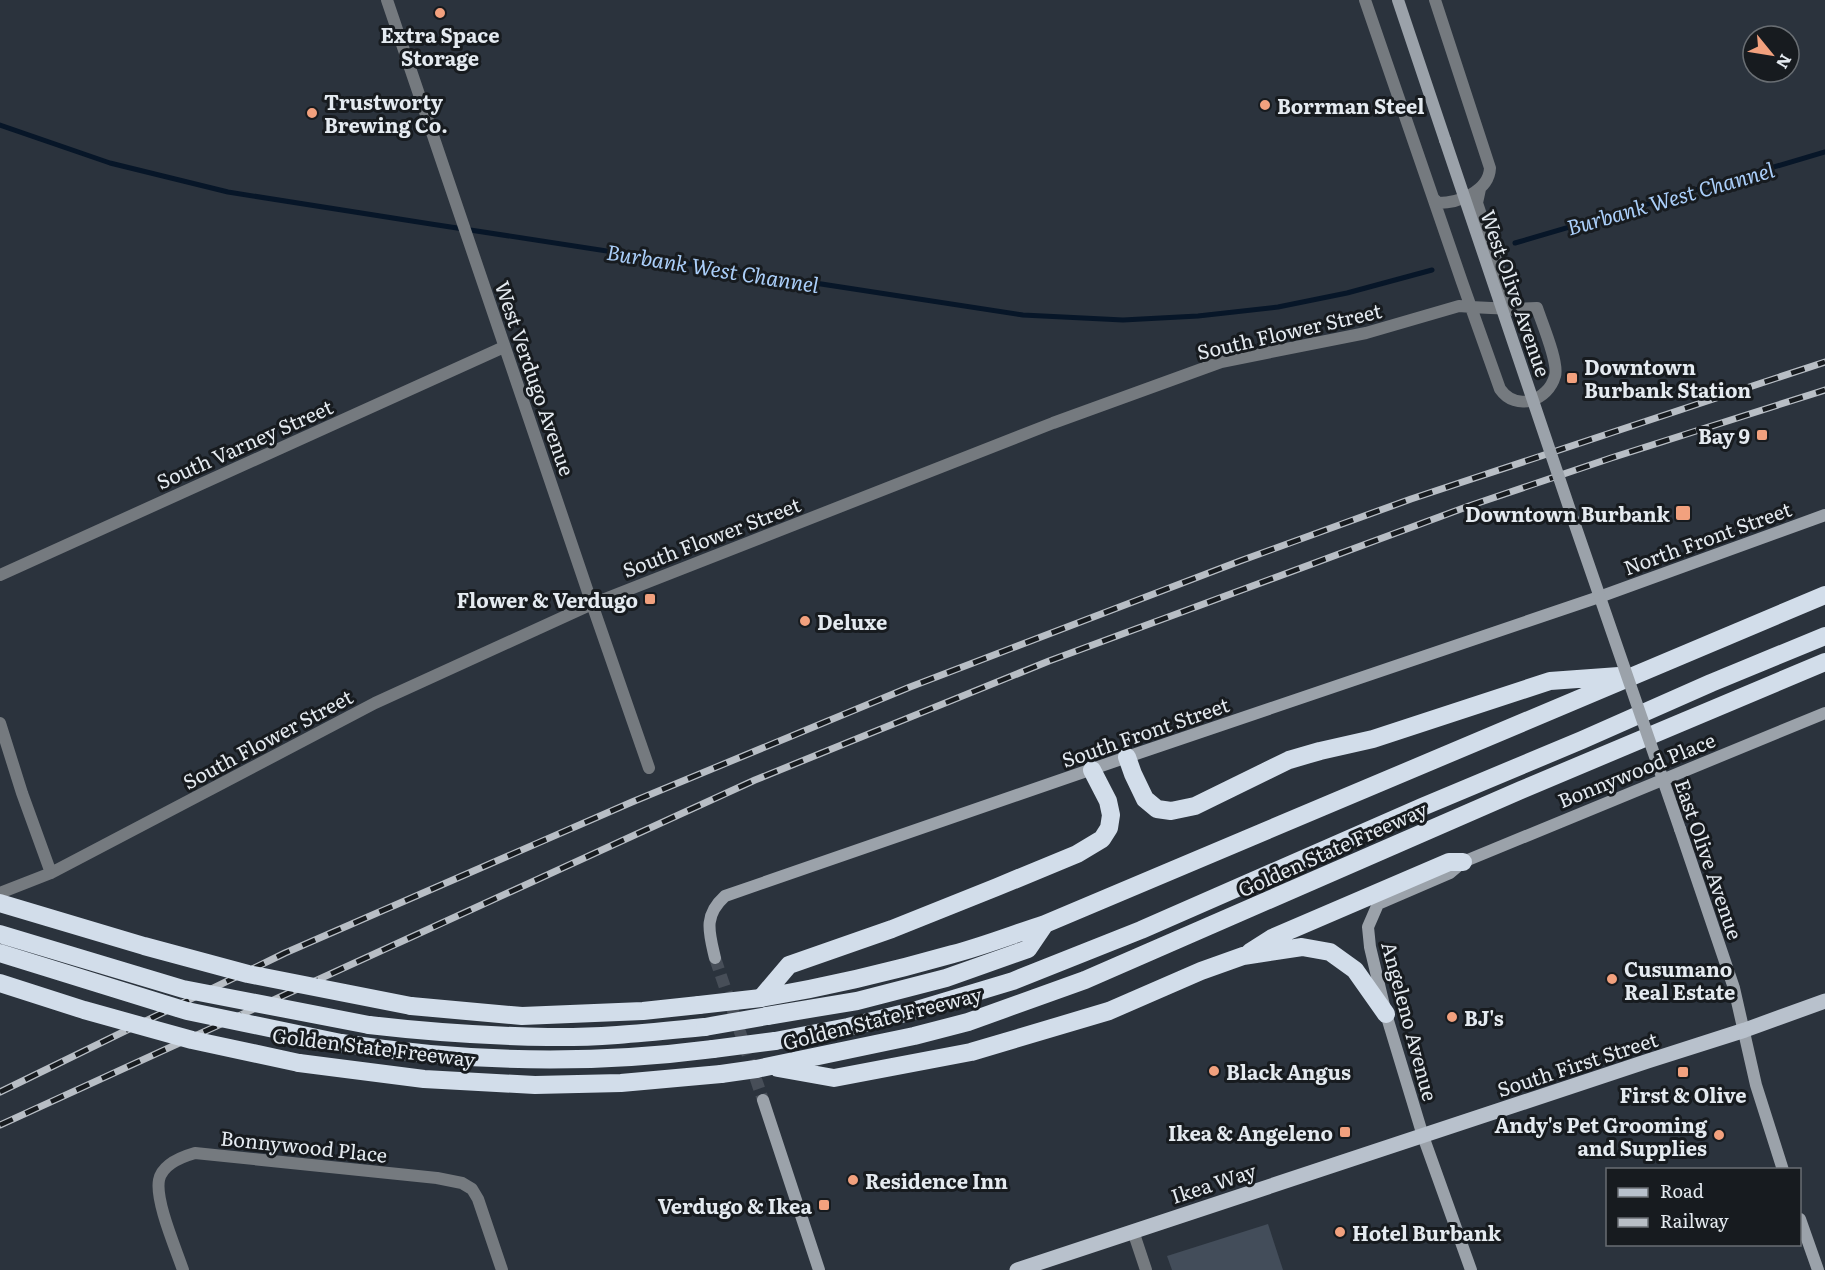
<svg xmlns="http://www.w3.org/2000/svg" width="1825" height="1270" viewBox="0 0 1825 1270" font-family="Literata,serif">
	<rect width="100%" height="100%" fill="#2b333d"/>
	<path fill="#434d5a" d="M1268,1224L1283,1270H1172L1167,1256Z"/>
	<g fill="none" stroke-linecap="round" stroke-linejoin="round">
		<path stroke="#071628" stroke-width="5" d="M0,125L110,163L228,192L431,224L1023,315L1123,320L1198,316L1278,307L1347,293L1432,270
			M1515,243L1825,152"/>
		<path stroke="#474e58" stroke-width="12" stroke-dasharray="12 6" stroke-linecap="butt" d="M715,958L763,1100"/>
		<path stroke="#757a7f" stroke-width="12" d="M387,0L592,604L649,768
			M1480,189L1477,203L1513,310
			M1433,198L1438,203C1459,203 1489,191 1490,168L1435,0
			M0,575L504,347
			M0,723L22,793L51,873
			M0,893L51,873L375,703L592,604L1053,423L1221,362L1366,333L1459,306C1485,308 1511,310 1537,308C1542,323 1559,363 1555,376C1548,401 1516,412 1500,389L1462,282L1365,0
			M1133,1231L1146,1270
			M183,1270C176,1249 155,1201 159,1180C162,1165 181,1157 195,1153L437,1178L462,1183L472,1189L478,1199L502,1270"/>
		<path stroke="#9ba2aa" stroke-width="12" d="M1398,0L1445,140
			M1680,829L1734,988L1756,1085L1783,1170
			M715,958C709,932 703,916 725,896L1127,757L1602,596L1825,515
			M763,1100L819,1270
			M1800,1219L1818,1270
			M1471,1270L1423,1136L1386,1014L1370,947L1368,927L1378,904L1450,873L1463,862L1825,713"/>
		<path stroke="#b8c1cc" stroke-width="15" d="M1017,1270L1648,1061L1745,1030L1825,1001"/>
		<path stroke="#d2ddea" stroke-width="18" d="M1127,757L1133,774L1145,799L1157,809L1171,811L1195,806L1289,760L1320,751L1373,739L1550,681L1619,676
			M1250,952L1272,938L1449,862H1463
			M761,998C826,987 890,972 953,954C984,946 1014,934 1045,924L1825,595
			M761,998L789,965L892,929L997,887L1077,854L1102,839L1109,828L1111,815L1108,801L1092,770
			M411,1006L522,1016L643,1011L699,1005
			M767,1016L857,1001L946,978L1028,949L1045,924
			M369,1025C429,1032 488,1036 548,1037C601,1038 653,1032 705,1027
			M775,1041L848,1027L913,1011L1013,981L1141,930L1422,807L1582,740L1711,683L1825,636
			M341,1043C463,1062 590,1065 713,1049
			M299,1063L424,1079L535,1085L621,1083L721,1074
			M778,1068L834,1078L971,1052L1109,1011L1201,971L1243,956L1302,947L1330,952L1355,970L1386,1014
			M756,1069L914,1036L968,1022L1085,980L1521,790L1825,662"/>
		<defs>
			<path id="rail" d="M0,1092L285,953L632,802L910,687L1240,561L1411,499L1825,362
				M0,1125L755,780L1049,661L1469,506L1611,458L1825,390"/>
		</defs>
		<use href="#rail" stroke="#b8bec5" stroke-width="7"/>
		<use href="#rail" stroke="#171b1f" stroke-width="4.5" stroke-dasharray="14" stroke-linecap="butt"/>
		<path stroke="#9ba2aa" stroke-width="12" d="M1445,140L1575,525L1680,829"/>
		<path stroke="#d2ddea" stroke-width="18" d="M0,903L144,946L248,974L411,1006
			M0,934L183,989L369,1025
			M0,953L187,1011L341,1043
			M0,983L84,1010L192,1040L299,1063
			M699,1005L761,998
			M705,1027L767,1016
			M713,1049L775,1041
			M721,1074L756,1069"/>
	</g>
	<g fill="#f2a17e" stroke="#171b1f" stroke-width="2">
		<circle cx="440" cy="13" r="6"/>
		<circle cx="1265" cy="105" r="6"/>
		<circle cx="312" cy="113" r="6"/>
		<rect x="1566" y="372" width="12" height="12" rx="3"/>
		<rect x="1756" y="429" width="12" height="12" rx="3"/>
		<rect x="1675" y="505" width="16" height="16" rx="3"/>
		<rect x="644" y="593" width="12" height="12" rx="3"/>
		<circle cx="805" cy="621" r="6"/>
		<circle cx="1612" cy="979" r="6"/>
		<circle cx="1452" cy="1017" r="6"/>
		<circle cx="1214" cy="1071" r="6"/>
		<rect x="1677" y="1066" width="12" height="12" rx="3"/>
		<rect x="1339" y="1126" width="12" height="12" rx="3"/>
		<circle cx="1719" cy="1135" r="6"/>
		<circle cx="853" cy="1180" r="6"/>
		<rect x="818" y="1199" width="12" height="12" rx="3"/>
		<circle cx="1340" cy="1232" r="6"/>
	</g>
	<g text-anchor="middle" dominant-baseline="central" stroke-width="6" stroke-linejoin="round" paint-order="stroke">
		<g font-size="20" font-weight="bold" fill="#e4eaf0" stroke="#171b1f" text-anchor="start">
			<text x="440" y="34" text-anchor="middle">Extra Space<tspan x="440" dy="23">Storage</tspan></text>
			<text x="324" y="101">Trustworty<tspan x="324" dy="23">Brewing Co.</tspan></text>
			<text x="1277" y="105">Borrman Steel</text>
			<text x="1584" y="366">Downtown<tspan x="1584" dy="23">Burbank Station</tspan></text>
			<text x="1750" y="435" text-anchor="end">Bay 9</text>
			<text x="1670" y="513" text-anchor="end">Downtown Burbank</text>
			<text x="638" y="599" text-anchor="end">Flower &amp; Verdugo</text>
			<text x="817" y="621">Deluxe</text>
			<text x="1624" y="968">Cusumano<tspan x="1624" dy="23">Real Estate</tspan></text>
			<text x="1464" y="1017">BJ's</text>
			<text x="1226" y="1071">Black Angus</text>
			<text x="1683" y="1094" text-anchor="middle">First &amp; Olive</text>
			<text x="1707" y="1124" text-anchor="end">Andy's Pet Grooming<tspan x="1707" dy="23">and Supplies</tspan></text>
			<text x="1333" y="1132" text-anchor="end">Ikea &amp; Angeleno</text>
			<text x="865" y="1180">Residence Inn</text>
			<text x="812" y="1205" text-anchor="end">Verdugo &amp; Ikea</text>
			<text x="1352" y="1232">Hotel Burbank</text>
		</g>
		<g font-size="20" fill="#e4eaf0" stroke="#171b1f">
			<text transform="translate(1517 293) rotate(71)">West Olive Avenue</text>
			<text transform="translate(1289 330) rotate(-13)">South Flower Street</text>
			<text transform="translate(536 378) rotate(71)">West Verdugo Avenue</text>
			<text transform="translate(244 443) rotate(-24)">South Varney Street</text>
			<text transform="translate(711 536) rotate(-21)">South Flower Street</text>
			<text transform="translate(1707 537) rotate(-20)">North Front Street</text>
			<text transform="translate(1145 731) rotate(-19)">South Front Street</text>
			<text transform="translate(267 738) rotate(-28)">South Flower Street</text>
			<text transform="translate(1636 769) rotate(-22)">Bonnywood Place</text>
			<text transform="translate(1332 848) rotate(-24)">Golden State Freeway</text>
			<text transform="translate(1710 859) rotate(71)">East Olive Avenue</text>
			<text transform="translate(882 1017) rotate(-14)">Golden State Freeway</text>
			<text transform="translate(1411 1021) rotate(75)">Angeleno Avenue</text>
			<text transform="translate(374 1046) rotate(7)">Golden State Freeway</text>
			<text transform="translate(1577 1063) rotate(-18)">South First Street</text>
			<text transform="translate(304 1145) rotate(6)">Bonnywood Place</text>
			<text transform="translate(1213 1182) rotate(-18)">Ikea Way</text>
		</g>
		<g font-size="21" font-style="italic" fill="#aacef9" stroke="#171b1f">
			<text transform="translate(1670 197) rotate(-16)">Burbank West Channel</text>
			<text transform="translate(713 267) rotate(9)">Burbank West Channel</text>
		</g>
	</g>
	<rect x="1606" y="1168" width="195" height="78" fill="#171b1f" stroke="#696e73" stroke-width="1.5"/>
	<rect x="1618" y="1188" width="30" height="9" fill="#b8c1cc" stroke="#696e73" stroke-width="1.5"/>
	<text x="1660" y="1198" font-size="18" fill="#e4eaf0">Road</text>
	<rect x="1618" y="1218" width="30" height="9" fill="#b8bec5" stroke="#696e73" stroke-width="1.5"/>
	<text x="1660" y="1228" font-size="18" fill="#e4eaf0">Railway</text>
	<g transform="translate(1771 54) rotate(120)"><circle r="28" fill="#171b1f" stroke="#696e73" stroke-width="1.5"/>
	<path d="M0-4.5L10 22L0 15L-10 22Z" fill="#f2a17e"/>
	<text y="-9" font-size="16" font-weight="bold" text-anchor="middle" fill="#e4eaf0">N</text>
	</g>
</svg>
